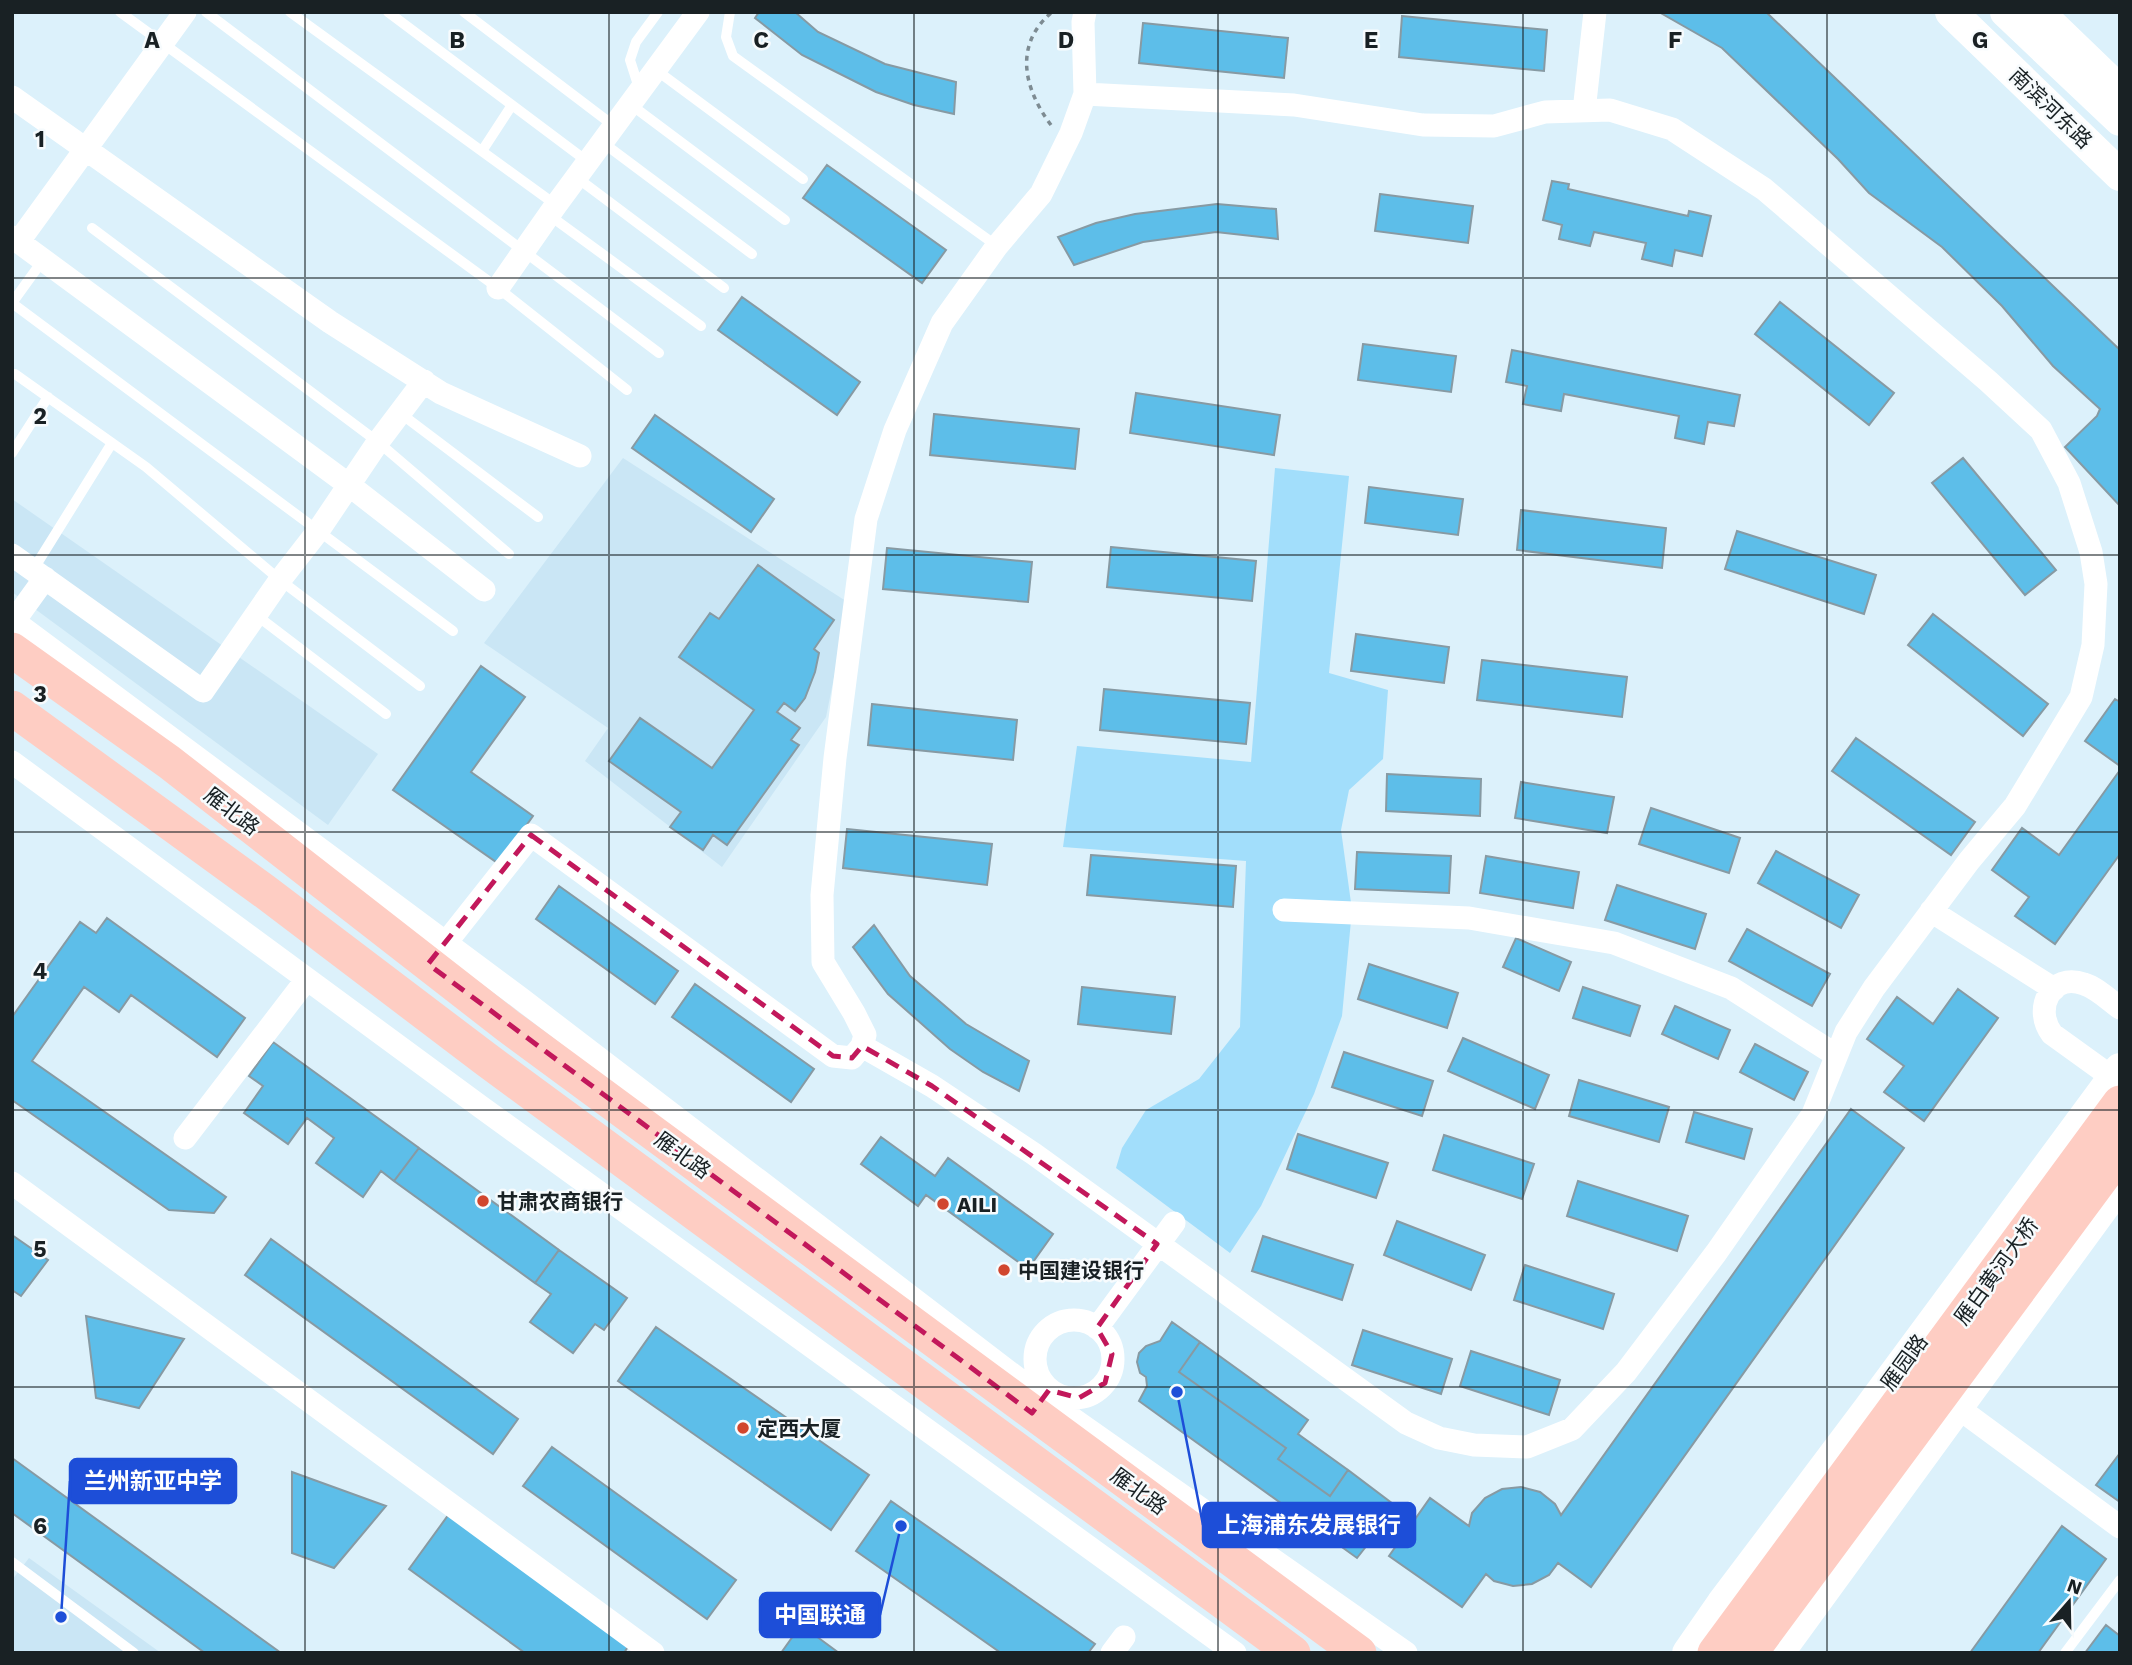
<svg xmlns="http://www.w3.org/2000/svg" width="2132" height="1665" viewBox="0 0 2132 1665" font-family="'Work Sans','Noto Sans SC',sans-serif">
	<rect width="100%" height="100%" fill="#dcf1fb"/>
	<path fill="#cae6f5" d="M623,458L849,603L826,717L722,867L585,761L608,728L484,643Z
		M12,499L378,754L328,825L12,592Z
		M29,1558L161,1653H12V1580Z"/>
	<path fill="#a2defb" d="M1275,468L1349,476L1329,673L1388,690L1383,759L1349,790L1341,830L1352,910L1342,1016L1314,1094L1261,1206L1230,1253L1116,1168L1122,1148L1146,1110L1199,1079L1240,1027L1246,861L1063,847L1077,746L1251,762Z"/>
	<path fill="#5dbee9" stroke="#879aa3" stroke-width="2" d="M759,12H795L818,32L885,64L956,82L954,114L914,105L876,92L802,55L755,18Z
		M1659,12H1766L2120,350V506L2065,447L2097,416L2100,409L2053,366L2002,306L1942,247L1869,193L1838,159L1722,48Z
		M1402,16L1547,30L1544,71L1399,57Z
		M1143,23L1288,38L1284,78L1139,63Z
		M827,165L946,250L922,283L803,198Z
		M1552,181L1569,184L1568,189L1688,216L1689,211L1711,216L1702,256L1675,250L1672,266L1642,259L1646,243L1594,232L1590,246L1559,239L1562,225L1543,220Z
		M1380,194L1473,206L1468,243L1375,231Z
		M1217,204L1276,209L1278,239L1216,232L1143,242L1074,265L1058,237L1096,223L1135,214Z
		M742,297L860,382L837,415L718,330Z
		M1780,302L1894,393L1869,425L1755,334Z
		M1363,344L1456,356L1451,392L1358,380Z
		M1512,350L1740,395L1734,426L1708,422L1704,444L1675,438L1679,416L1564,394L1561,411L1523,404L1527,386L1506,382Z
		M1136,393L1280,415L1274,455L1130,433Z
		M934,414L1079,429L1075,469L930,455Z
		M655,415L774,499L751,532L632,448Z
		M1963,458L2056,570L2025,595L1932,483Z
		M1369,487L1463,499L1458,535L1365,523Z
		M1521,510L1666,528L1662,568L1517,550Z
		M1737,531L1876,575L1864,614L1725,569Z
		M1111,547L1256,561L1252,601L1107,587Z
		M887,548L1032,562L1028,602L883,589Z
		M758,565L834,620L814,649L819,653L815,672L805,698L795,711L784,703L777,712L800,728L791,740L799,745L727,845L713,835L703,850L670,827L681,812L609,761L640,718L712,768L754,710L679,657L710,613L719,619Z
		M1933,614L2048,704L2023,736L1908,645Z
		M1356,634L1449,647L1444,683L1351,671Z
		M1482,660L1627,677L1622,717L1477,700Z
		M481,666L525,697L471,772L533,816L499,864L393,790Z
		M1104,689L1250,703L1246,744L1100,730Z
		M2115,699L2120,702V766L2085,741Z
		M872,704L1017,720L1013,760L868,745Z
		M1856,738L1975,822L1951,855L1832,771Z
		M2120,770V854L2055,944L2015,916L2029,897L1992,870L2022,828L2059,855Z
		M1387,774L1481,779L1480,816L1386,811Z
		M1521,782L1614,797L1607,833L1515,818Z
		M1651,808L1740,838L1729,873L1639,844Z
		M847,829L992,844L987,885L843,868Z
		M1776,851L1859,895L1841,928L1758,883Z
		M1357,852L1451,856L1449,893L1355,889Z
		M1091,855L1236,866L1233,907L1087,895Z
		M1486,856L1579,872L1573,908L1480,893Z
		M1617,885L1706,914L1695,949L1605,920Z
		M559,886L678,971L655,1004L536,919Z
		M107,918L245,1018L217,1057L131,995L119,1012L84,987L32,1061L226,1197L214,1213L169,1210L12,1100V1017L80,922L96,933Z
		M874,925L910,976L966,1024L1029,1061L1019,1091L983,1072L950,1049L888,994L853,947Z
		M1747,929L1830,974L1812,1006L1729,961Z
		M1516,938L1571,962L1559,991L1503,967Z
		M1369,964L1458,993L1447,1028L1358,999Z
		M695,984L814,1069L791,1102L672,1017Z
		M1082,987L1175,997L1171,1034L1078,1024Z
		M1583,987L1640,1006L1630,1036L1573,1018Z
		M1958,989L1998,1018L1924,1121L1884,1092L1904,1066L1867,1039L1897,997L1933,1024Z
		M1675,1006L1730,1030L1718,1059L1662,1034Z
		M1463,1038L1549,1075L1535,1109L1448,1071Z
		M273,1042L419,1148L394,1181L381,1171L363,1197L316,1163L334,1138L307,1118L288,1144L244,1113L263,1086L249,1076Z
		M1755,1044L1808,1072L1794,1100L1740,1072Z
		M1344,1052L1433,1081L1422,1116L1332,1087Z
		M1579,1080L1669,1107L1659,1142L1569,1116Z
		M1851,1109L1904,1148L1591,1587L1558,1563L1549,1575L1532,1584L1513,1586L1494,1581L1486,1574L1462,1607L1389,1556L1430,1498L1469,1526L1472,1513L1485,1498L1502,1489L1521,1487L1540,1492L1555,1504L1561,1515Z
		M1694,1112L1752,1129L1744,1159L1686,1142Z
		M1298,1134L1388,1163L1376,1198L1287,1169Z
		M1444,1135L1534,1164L1522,1199L1433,1170Z
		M881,1137L935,1176L948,1158L1053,1234L1028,1269L926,1195L918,1206L861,1164Z
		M419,1148L559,1250L535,1283L394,1181Z
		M1578,1181L1688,1216L1677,1251L1567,1216Z
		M1397,1221L1485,1255L1471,1290L1384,1255Z
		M12,1235L48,1260L21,1296L12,1290Z
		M1263,1236L1353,1265L1342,1300L1252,1271Z
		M271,1239L518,1419L493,1454L245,1275Z
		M559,1250L627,1298L604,1330L595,1324L573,1353L530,1322L551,1294L535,1283Z
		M1525,1265L1614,1294L1603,1329L1514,1300Z
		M86,1316L184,1339L139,1408L96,1398Z
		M1172,1322L1200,1342L1179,1372L1286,1448L1278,1459L1330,1496L1348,1470L1397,1507L1357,1558L1139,1401L1147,1386L1146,1377L1140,1373L1137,1362L1139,1353L1146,1346L1160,1341Z
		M656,1327L869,1475L831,1530L618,1381Z
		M1363,1330L1452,1359L1441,1394L1352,1365Z
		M1200,1342L1308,1420L1298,1434L1348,1470L1330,1496L1278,1459L1286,1448L1179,1372Z
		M1471,1351L1560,1380L1549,1415L1460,1386Z
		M552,1447L736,1580L707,1619L523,1486Z
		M2120,1453V1502L2096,1485Z
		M12,1458L281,1653H205L12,1513Z
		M292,1472L386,1506L334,1568L292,1553Z
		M891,1501L1095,1644L1088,1653H1001L856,1551Z
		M449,1514L629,1645L624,1653H525L409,1569Z
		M2062,1526L2106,1559L2038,1653H1970Z
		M801,1625L839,1653H781Z
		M2106,1625L2120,1636V1653H2085Z"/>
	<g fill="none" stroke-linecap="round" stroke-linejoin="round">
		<path stroke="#7d8b92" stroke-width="3.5" stroke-dasharray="5 5" stroke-linecap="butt" d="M1051,125C1024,89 1013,45 1052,12"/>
		<path stroke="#fff" stroke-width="10" d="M120,12L498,288L627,390
			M206,12L659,353
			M290,12L556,205
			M388,12L588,162
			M464,12L614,126
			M730,12L726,37L733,56L997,246
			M656,70L803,179
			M639,88L630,60L636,42L658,12
			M630,104L785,220
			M602,142L752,254
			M482,151L512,105
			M576,177L724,288
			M549,215L701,326
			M92,228L378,442L509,554
			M12,303L453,631
			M12,303L43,260
			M15,374L146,467L280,580L420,686
			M400,413L538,517
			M12,453L48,397
			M33,570L112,443
			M256,615L386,714
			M12,1562L134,1653
			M2065,1653L2120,1580"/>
		<path stroke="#fff" stroke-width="23" d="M12,97L330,322L441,393L580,456
			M1584,111L1595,12
			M12,237L349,485L484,590
			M19,241L185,12
			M498,288L556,205L698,12
			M12,555L203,691L280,580L318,531L378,442L424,381
			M12,620L520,998L1043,1398L1406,1653
			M14,621L45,578
			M12,762L481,1107L1235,1653
			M1284,910L1469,918L1614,943L1731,988L1836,1055
			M1931,911L2054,989
			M437,954L531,835L833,1056L852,1058L862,1046L865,1035L854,1013L823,962L822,895L835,758L866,519L895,430L942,323L997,246L1041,194L1071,133L1085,94L1083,22L1085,12
			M862,1046L932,1086L1034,1154L1406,1423L1439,1438L1474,1445L1527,1447L1572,1429L1626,1372L1716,1253L1813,1114L1846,1032L1874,988L1969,861L2015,806L2081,697L2093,645L2096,584L2091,552L2069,483L2041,430L1988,381L1764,189L1672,129L1610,110L1545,112L1494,126L1423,125L1294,105L1085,94
			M2113,1078L2052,1034C2033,1009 2051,972 2084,984C2097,988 2109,1000 2120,1008
			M185,1138L307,979
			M12,1183L653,1653
			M1035 1359a39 39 0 1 1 78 0a39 39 0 1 1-78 0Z
			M1097,1328L1174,1223
			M1957,1407L2120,1527
			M1112,1653L1124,1637"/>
		<path stroke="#fff" stroke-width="32" d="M1951,12L2120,175
			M2006,12L2120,120
			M2038,12L2120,91
			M1688,1653L1722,1604L1869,1409L2120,1069
			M1778,1653L2120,1184"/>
		<path stroke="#fecdc3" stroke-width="35" d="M12,650L169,762L508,1026L1359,1653
			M12,708L264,891L487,1060L1293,1653
			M1715,1653L2120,1103
			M1750,1653L2120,1153"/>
	</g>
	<path fill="none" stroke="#c2185b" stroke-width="5" stroke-dasharray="14 9" stroke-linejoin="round" d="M531,835L833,1056L852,1058L862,1046L932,1086L1157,1244L1097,1328L1112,1354L1105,1383L1079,1398L1049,1390L1032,1413L428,964Z"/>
	<path fill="none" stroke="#192124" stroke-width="2" stroke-opacity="0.55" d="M305,12V1653M609,12V1653M914,12V1653M1218,12V1653M1523,12V1653M1827,12V1653M12,278H2120M12,555H2120M12,832H2120M12,1110H2120M12,1387H2120"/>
	<g fill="#d1462e" stroke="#f7fbfd" stroke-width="2.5">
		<circle cx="483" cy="1201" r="7"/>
		<circle cx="943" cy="1204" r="7"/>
		<circle cx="1004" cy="1270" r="7"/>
		<circle cx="743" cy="1428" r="7"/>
	</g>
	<g text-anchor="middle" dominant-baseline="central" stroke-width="5" stroke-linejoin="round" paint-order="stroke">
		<g font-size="21" fill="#192124" stroke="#f7fbfd">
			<text transform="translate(2051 108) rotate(44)">南滨河东路</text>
			<text transform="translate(232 811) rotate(38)">雁北路</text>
			<text transform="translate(683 1155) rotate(36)">雁北路</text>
			<text transform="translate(1996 1271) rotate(-54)">雁白黄河大桥</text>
			<text transform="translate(1904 1362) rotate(-54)">雁园路</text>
			<text transform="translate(1139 1491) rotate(36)">雁北路</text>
		</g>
		<g font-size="21" font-weight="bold" fill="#192124" stroke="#f7fbfd" text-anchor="start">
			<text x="497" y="1201">甘肃农商银行</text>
			<text x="957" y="1204">AILI</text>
			<text x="1018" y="1270">中国建设银行</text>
			<text x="757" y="1428">定西大厦</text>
		</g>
	</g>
	<g font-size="23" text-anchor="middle" font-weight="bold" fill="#192124" stroke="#f7fbfd" stroke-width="5" stroke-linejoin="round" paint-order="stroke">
		<text x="152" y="48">A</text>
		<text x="457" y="48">B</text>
		<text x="761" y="48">C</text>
		<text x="1066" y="48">D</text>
		<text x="1371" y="48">E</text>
		<text x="1675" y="48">F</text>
		<text x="1980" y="48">G</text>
		<text x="40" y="147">1</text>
		<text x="40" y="424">2</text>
		<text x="40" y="702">3</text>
		<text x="40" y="979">4</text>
		<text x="40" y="1257">5</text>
		<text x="40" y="1534">6</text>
	</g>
	<path fill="none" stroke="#1d4ed8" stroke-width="2.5" d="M61 1617L70 1481M1177 1392L1203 1525M901 1526L880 1615"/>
	<g fill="#1d4ed8" stroke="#f7fbfd" stroke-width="2.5">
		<circle cx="61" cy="1617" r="7"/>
		<circle cx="1177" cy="1392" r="7"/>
		<circle cx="901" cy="1526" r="7"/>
	</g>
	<g fill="#1d4ed8" stroke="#1d4ed8" stroke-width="2.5">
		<rect x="70" y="1459" width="166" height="44" rx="7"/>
		<rect x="1203" y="1503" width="212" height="44" rx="7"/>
		<rect x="760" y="1593" width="120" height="44" rx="7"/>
	</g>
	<g font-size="23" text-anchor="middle" font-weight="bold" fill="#fff">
		<text x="153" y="1489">兰州新亚中学</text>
		<text x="1309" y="1533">上海浦东发展银行</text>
		<text x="820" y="1623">中国联通</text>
	</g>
	<rect width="2132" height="1665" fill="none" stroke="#192124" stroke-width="28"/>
	<g transform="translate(2069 1602) rotate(20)" stroke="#f7fbfd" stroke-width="5" paint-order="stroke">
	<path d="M0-5L12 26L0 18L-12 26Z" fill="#192124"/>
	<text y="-10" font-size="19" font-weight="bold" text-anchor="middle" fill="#192124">N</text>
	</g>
</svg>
